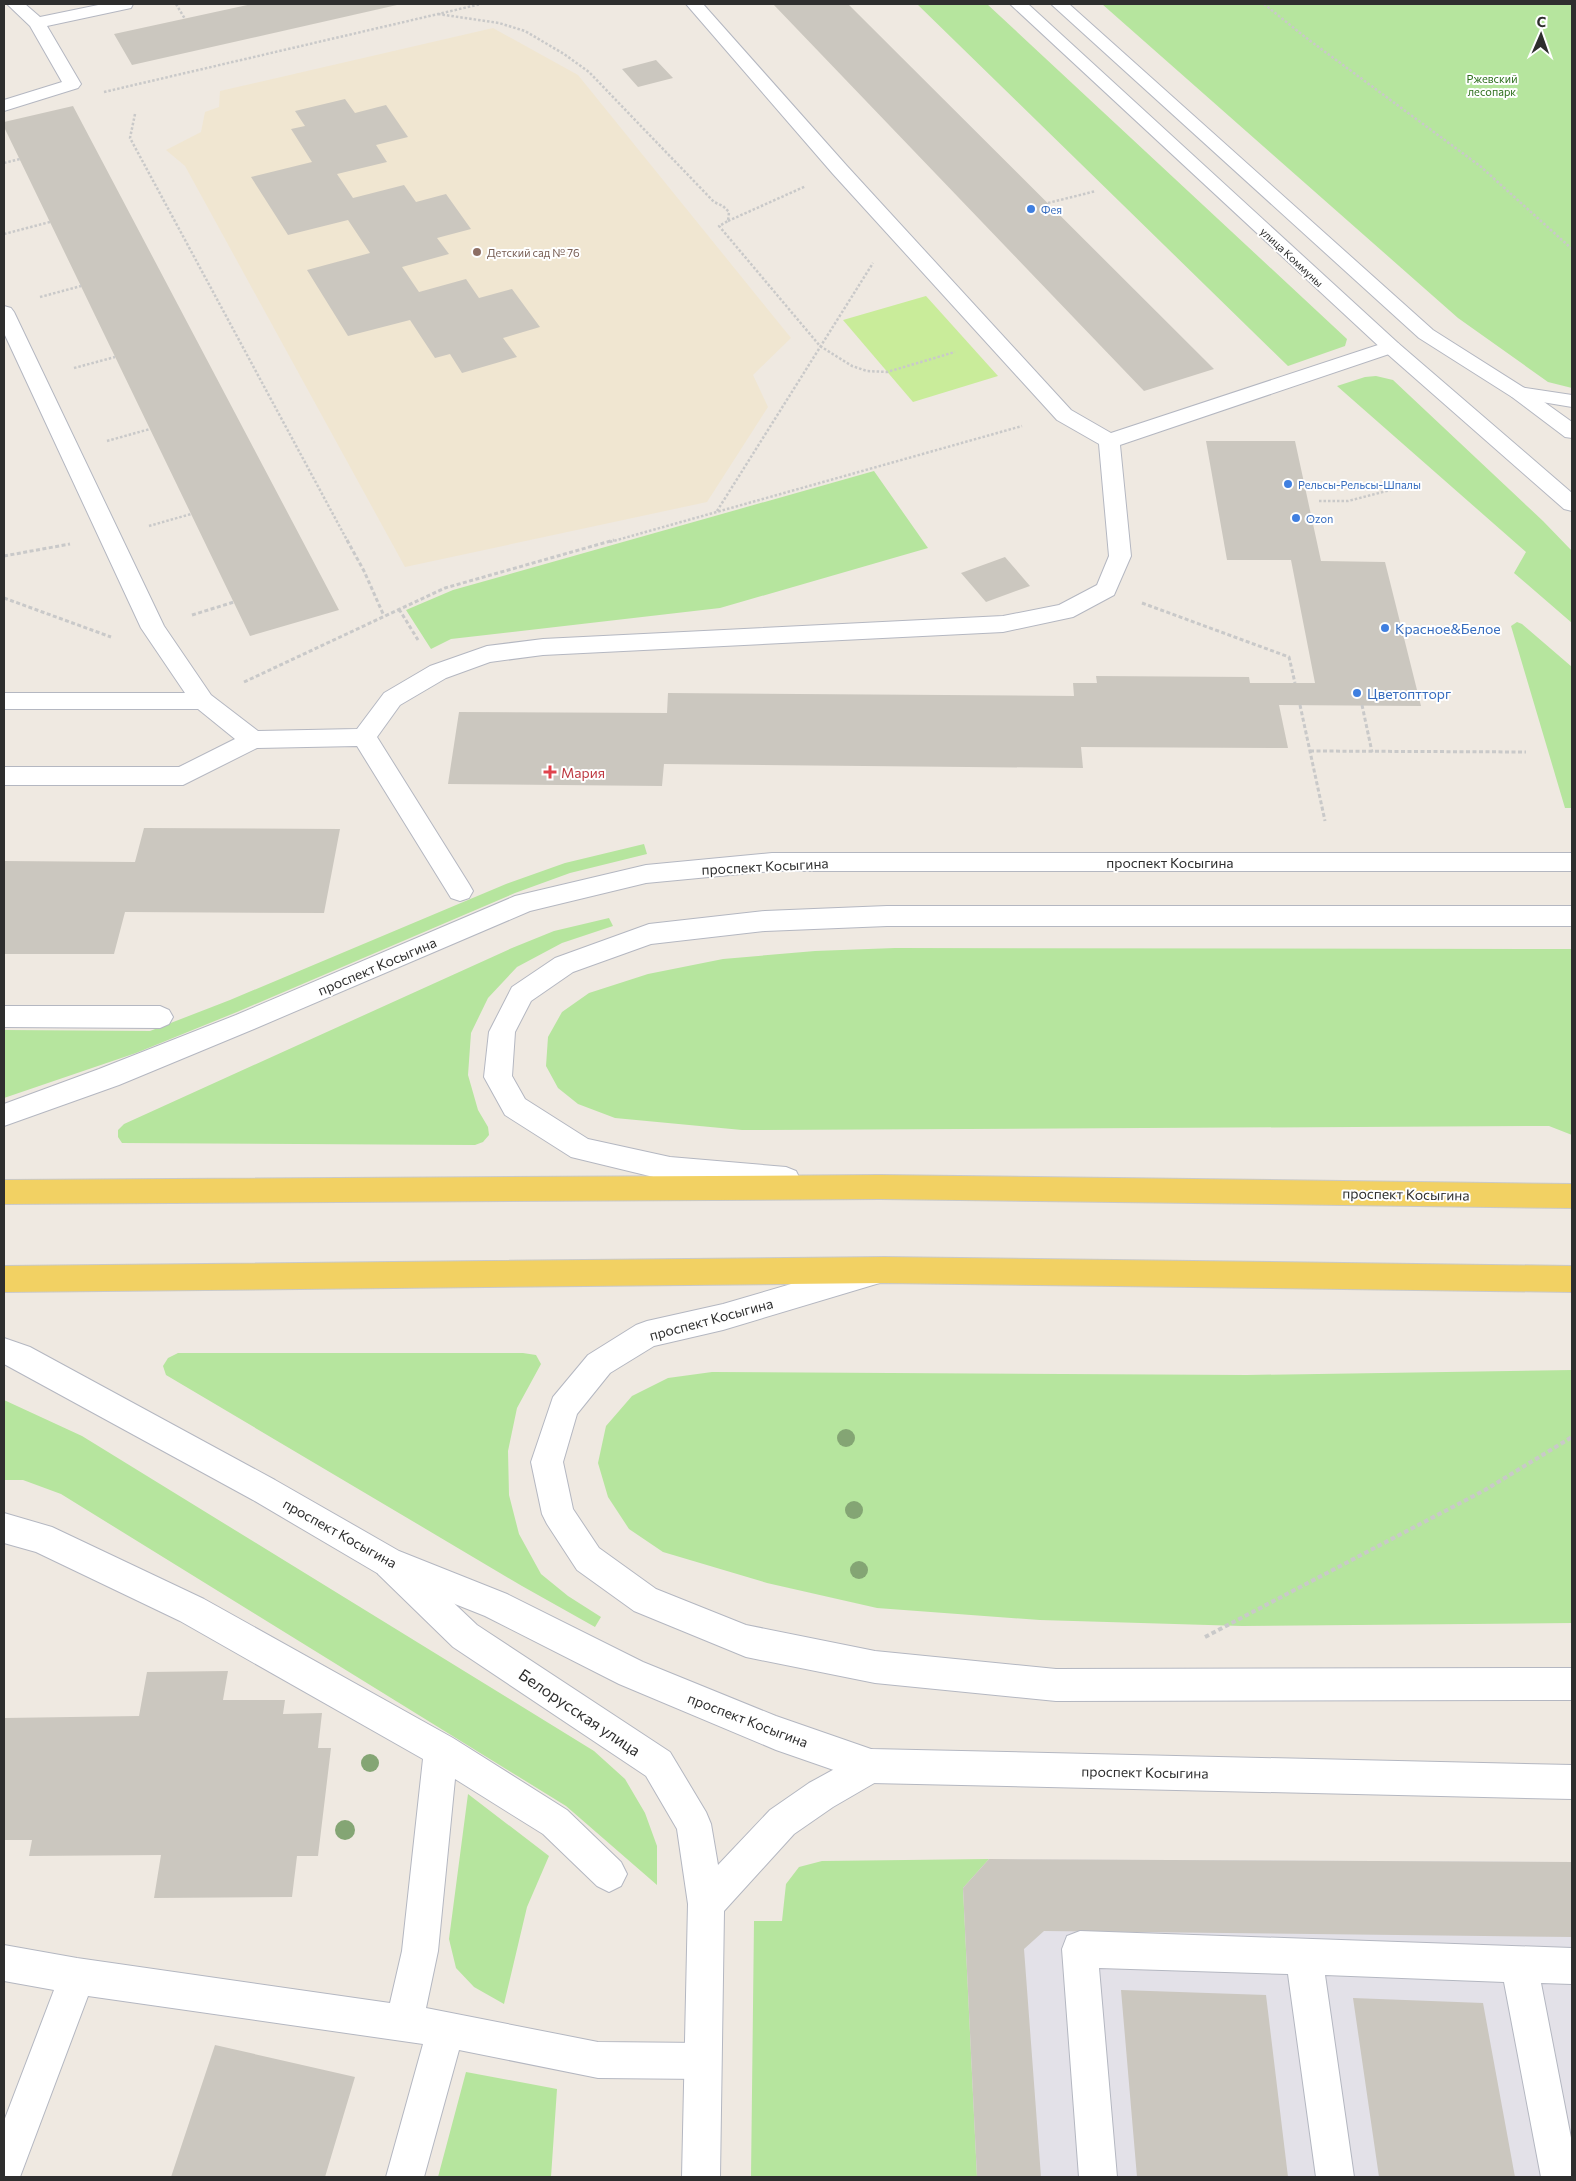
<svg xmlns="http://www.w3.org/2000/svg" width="1576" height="2181" viewBox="0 0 1576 2181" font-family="Commissioner,sans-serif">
	<rect width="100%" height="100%" fill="#efe9e1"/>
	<path fill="#e3e1e8" d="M989,1859L1572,1862V2177H977L963,1888Z"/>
	<path fill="#f0e6d1" d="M493,28L578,75L791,338L753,375L768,407L707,502L405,567L185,166L166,150L201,132L205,112L219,107L220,91Z"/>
	<path fill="#b6e59e" d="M917,4H987L1347,339L1345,346L1288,366Z
		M1102,4H1572V388L1548,382L1458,318Z
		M1376,376L1393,380L1543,521L1572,551V623L1514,573L1526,552L1337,386L1365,377Z
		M874,471L928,548L720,608L451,639L431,649L406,610L453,590Z
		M1517,622L1522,624L1572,667V808H1565L1511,626Z
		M644,844L647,854L570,873L515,893L237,1012L136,1053L4,1098V1030L150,1031L230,1000L506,884L565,863Z
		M609,918L613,926L562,943L517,967L488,998L471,1033L468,1075L478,1110L488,1127L489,1135L483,1142L475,1145L122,1143L118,1137V1130L124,1124L512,948L554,931Z
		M895,948L1572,949V1135L1549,1126L742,1130L615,1118L578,1104L558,1088L546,1066L548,1037L562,1012L589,993L648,974L723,959L815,951Z
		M178,1353H523L536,1355L541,1364L517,1408L508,1451L509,1495L519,1534L541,1574L568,1596L601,1617L595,1627L522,1586L166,1375L163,1366L168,1358Z
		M1572,1370V1623L1242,1626L1040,1620L877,1608L767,1583L663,1552L629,1529L608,1497L598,1463L606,1426L632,1396L668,1378L712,1372L1247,1375Z
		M4,1400L82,1436L594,1751L625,1779L645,1813L657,1846V1885L566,1806L61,1494L23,1480H4Z
		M468,1794L549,1856L527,1907L504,2004L474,1987L456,1968L449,1939Z
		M989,1859L963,1888L977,2177H751L754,1921H782L786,1884L799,1867L822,1861Z
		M466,2072L557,2089L551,2177H438Z"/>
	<path fill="#c9ec9a" d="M926,296L998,376L913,402L843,320Z"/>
	<path fill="#cbc7bf" d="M252,4H397V5L132,65L114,34Z
		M773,4H848L1214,369L1144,391Z
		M656,60L673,78L638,87L622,69Z
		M345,99L355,113L386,105L408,137L376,145L387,162L337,174L353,198L404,185L416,202L446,194L471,229L437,238L449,254L402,267L419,292L466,279L479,298L512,289L540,327L503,338L517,357L462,373L450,354L435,358L410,320L348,336L307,270L370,253L348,220L288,235L251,177L312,162L291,129L305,126L295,111Z
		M73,106L339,610L250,636L4,127V122Z
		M1206,441H1295L1321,561L1385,562L1421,706L1279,705L1288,748L1081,747L1083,768L664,764L662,786L448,784L459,712L667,713L668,693L1074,696L1073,683H1097L1096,676L1249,677L1250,683H1315L1291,560H1227Z
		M1005,557L1030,586L986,602L961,573Z
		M144,828L340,829L324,913L125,912L114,954H4V861L135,862Z
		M228,1671L223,1700H285L283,1714L322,1713L318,1748H331L318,1856H297L292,1897L154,1898L161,1855L29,1856L32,1840H4V1718L139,1716L147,1672Z
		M989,1859L1572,1862V1937L1044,1931L1024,1949L1041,2177H977L963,1888Z
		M1121,1990L1266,1995L1288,2177H1137Z
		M1353,1998L1483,2003L1515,2177H1379Z
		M215,2045L355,2077L325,2177H171Z"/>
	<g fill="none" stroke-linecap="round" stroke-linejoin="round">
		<defs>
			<path id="service" d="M7,4H25L40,17L103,4H133L131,8L47,26L81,84L78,88L4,111V100L62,82L30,26Z
				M686,4H703L847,166L1071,410L1111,433L1384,343L1391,341L1398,343L1401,347L1398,351L1120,445L1131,556L1114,595L1073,617L1003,632L543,655L490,662L446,678L400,705L377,737L469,884L473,891L469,898L460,901L451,898L357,746L257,748L183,785H4V767H179L235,739L198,709H4V693H185L141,628L4,333V306L11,308L14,312L164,626L211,695L258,731L357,729L384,693L430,666L487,646L543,639L1003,616L1059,605L1097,585L1109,556L1099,444L1057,420L833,174Z
				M1519,387L1572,395V407L1512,397L1509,393L1512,389Z
				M4,1006H160L169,1010L173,1017L169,1024L160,1028L4,1027Z
				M4,1513L52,1527L204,1599L453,1738L567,1810L621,1862L627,1874L621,1886L609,1892L597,1886L543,1834L455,1779L438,1951L426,2008L598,2042L703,2043L716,2048L721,2061L716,2074L703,2079L598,2078L459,2050L424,2177H386L423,2044L88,1996L20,2177H4V2121L54,1990L4,1981V1945L77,1958L390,2003L402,1951L423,1759L180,1621L36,1552L4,1543Z
				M1080,1931L1572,1948V1984L1541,1983L1572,2143V2177H1541L1504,1982L1325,1975L1354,2177H1316L1288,1974L1099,1968L1117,2177H1079L1062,1949L1067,1936Z"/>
			<path id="minor" d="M389,1548L400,1552L477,1625L670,1752L706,1812L711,1824L718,1865L770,1810L809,1783L871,1749L883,1754L888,1766L883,1778L833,1807L794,1834L724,1911L720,2177H682L688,1904L677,1829L646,1776L453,1647L378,1574L373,1563L378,1552Z"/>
			<path id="secondary" d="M1010,4H1028L1398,343L1572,493V511L1564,509L1384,351Z
				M1051,4H1069L1433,330L1526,389L1572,422V438L1565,437L1512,397L1419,338Z
				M772,853H1572V871H772L646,883L530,911L254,1029L119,1085L4,1126V1104L99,1069L236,1015L515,896L646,865Z
				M887,906H1572V926H887L765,931L651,944L573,972L531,1001L515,1032L512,1076L525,1099L588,1139L670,1157L786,1167L796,1171L800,1179L796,1187L786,1191L670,1181L571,1157L505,1115L484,1077L489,1032L512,987L555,958L649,924L765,911Z
				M873,1260L883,1264L888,1273L883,1282L723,1330L654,1346L610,1373L577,1414L563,1462L573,1509L599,1548L656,1589L746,1625L875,1651L1056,1669L1572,1668V1700L1056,1701L875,1683L746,1657L634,1611L577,1570L547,1524L542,1514L531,1462L553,1397L588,1355L636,1325L647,1321L723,1304Z
				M4,1338L30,1347L275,1480L399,1551L507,1594L643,1662L776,1716L871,1749L1572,1765V1799L871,1783L776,1750L619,1684L485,1616L377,1573L253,1500L4,1364Z"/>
			<path id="primary" d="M880,1175L1572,1184V1208L880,1199L4,1204V1180Z
				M884,1257L1572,1266V1292L884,1283L4,1292V1266Z"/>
		</defs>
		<use href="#service" stroke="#b4b7c1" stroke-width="2"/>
		<use href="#minor" stroke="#b4b7c1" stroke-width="2"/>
		<use href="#secondary" stroke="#b4b7c1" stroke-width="2"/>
		<use href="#primary" stroke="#c9c9c9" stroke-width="2"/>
		<path stroke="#c9c9c9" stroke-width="2.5" stroke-dasharray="2.5 2" stroke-linecap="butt" d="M176,4L185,19
			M1264,4L1305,37L1480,166L1572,249
			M438,14L499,23L525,31L564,54L589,72L714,202L723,206L729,212L728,221L719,226L820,346L852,366L867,371L887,372L955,352
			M104,92L481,4
			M135,114L130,138L348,542
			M4,163L20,159
			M1048,203L1096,191
			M728,221L806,186
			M4,234L50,222
			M40,297L81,286
			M74,368L115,357
			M107,441L150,429
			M1319,501H1348L1402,487
			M717,511L873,263
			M149,526L191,514
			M610,542L1022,426"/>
		<path stroke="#c9c9c9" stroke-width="3" stroke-dasharray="4 2.5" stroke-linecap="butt" d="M347,540L364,571L384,616
			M4,556L70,544
			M4,598L111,637
			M1142,603L1289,657L1295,683
			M399,609L418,640
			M192,615L234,602
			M1402,629H1489
			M244,682L445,588L614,540
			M1300,705L1325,821
			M1362,705L1372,752
			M1310,751L1526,752"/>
		<path stroke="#c9c9c9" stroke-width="4" stroke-dasharray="4.5 3" stroke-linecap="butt" d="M1205,1637L1485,1490L1572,1437"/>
		<use href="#service" fill="#fff" fill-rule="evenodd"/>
		<use href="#minor" fill="#fff" fill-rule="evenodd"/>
		<use href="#secondary" fill="#fff" fill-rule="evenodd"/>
		<use href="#primary" fill="#f2d163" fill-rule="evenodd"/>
	</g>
	<g fill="#84a574">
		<circle cx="846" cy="1438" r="9"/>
		<circle cx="854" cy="1510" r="9"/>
		<circle cx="859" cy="1570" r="9"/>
		<circle cx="370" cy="1763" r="9"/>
		<circle cx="345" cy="1830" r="10"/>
	</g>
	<g fill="#3f7fe0" stroke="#fff" stroke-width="2">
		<circle cx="1031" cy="209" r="5"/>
		<circle cx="1288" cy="484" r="5"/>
		<circle cx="1296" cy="518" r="5"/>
		<circle cx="1385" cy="628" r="5"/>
		<circle cx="1357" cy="693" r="5"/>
	</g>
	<circle fill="#8d6e63" stroke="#fff" stroke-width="2" cx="477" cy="252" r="5"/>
	<path fill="#e0444e" stroke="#fff" stroke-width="2" d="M547.5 764.5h5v5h5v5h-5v5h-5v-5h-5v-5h5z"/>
	<g text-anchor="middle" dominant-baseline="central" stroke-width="4" stroke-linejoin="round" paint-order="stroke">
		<g font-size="11" fill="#2c6e1b" stroke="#fff">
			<text x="1492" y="78">Ржевский<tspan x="1492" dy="13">лесопарк</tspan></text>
		</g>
		<g font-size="11" fill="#366cbe" stroke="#fff" text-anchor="start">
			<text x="1041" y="209">Фея</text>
			<text x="1298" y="484">Рельсы-Рельсы-Шпалы</text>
			<text x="1306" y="518">Ozon</text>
		</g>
		<g font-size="11" fill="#785e54" stroke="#fff" text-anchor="start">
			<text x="487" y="252">Детский сад № 76</text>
		</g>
		<g font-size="11" fill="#2e2e2e" stroke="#fff">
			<text transform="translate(1292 257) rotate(43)">улица Коммуны</text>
		</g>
		<g font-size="14" fill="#366cbe" stroke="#fff" text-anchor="start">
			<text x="1395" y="628">Красное&amp;Белое</text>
			<text x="1367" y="693">Цветоптторг</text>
		</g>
		<g font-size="14" fill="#be3a42" stroke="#fff" text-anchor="start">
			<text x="561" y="772">Мария</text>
		</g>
		<g font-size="14" fill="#2e2e2e" stroke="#fff">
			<text x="1170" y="862">проспект Косыгина</text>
			<text transform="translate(765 866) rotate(-3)">проспект Косыгина</text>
			<text transform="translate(377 966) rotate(-23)">проспект Косыгина</text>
			<text transform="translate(1406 1194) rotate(1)">проспект Косыгина</text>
			<text transform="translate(711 1319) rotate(-15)">проспект Косыгина</text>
			<text transform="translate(340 1533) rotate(29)">проспект Косыгина</text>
			<text transform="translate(748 1720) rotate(21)">проспект Косыгина</text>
			<text transform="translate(1145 1772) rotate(1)">проспект Косыгина</text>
		</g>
		<g font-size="16" fill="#2e2e2e" stroke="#fff">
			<text transform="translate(580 1712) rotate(34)">Белорусская улица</text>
		</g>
	</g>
	<rect width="1576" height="2181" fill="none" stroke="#2e2e2e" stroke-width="10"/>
	<g transform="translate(1541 35) rotate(2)" stroke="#ffffff" stroke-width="4" paint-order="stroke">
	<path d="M0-4L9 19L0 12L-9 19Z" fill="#2e2e2e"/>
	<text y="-8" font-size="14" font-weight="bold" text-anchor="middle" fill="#2e2e2e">С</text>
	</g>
</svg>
